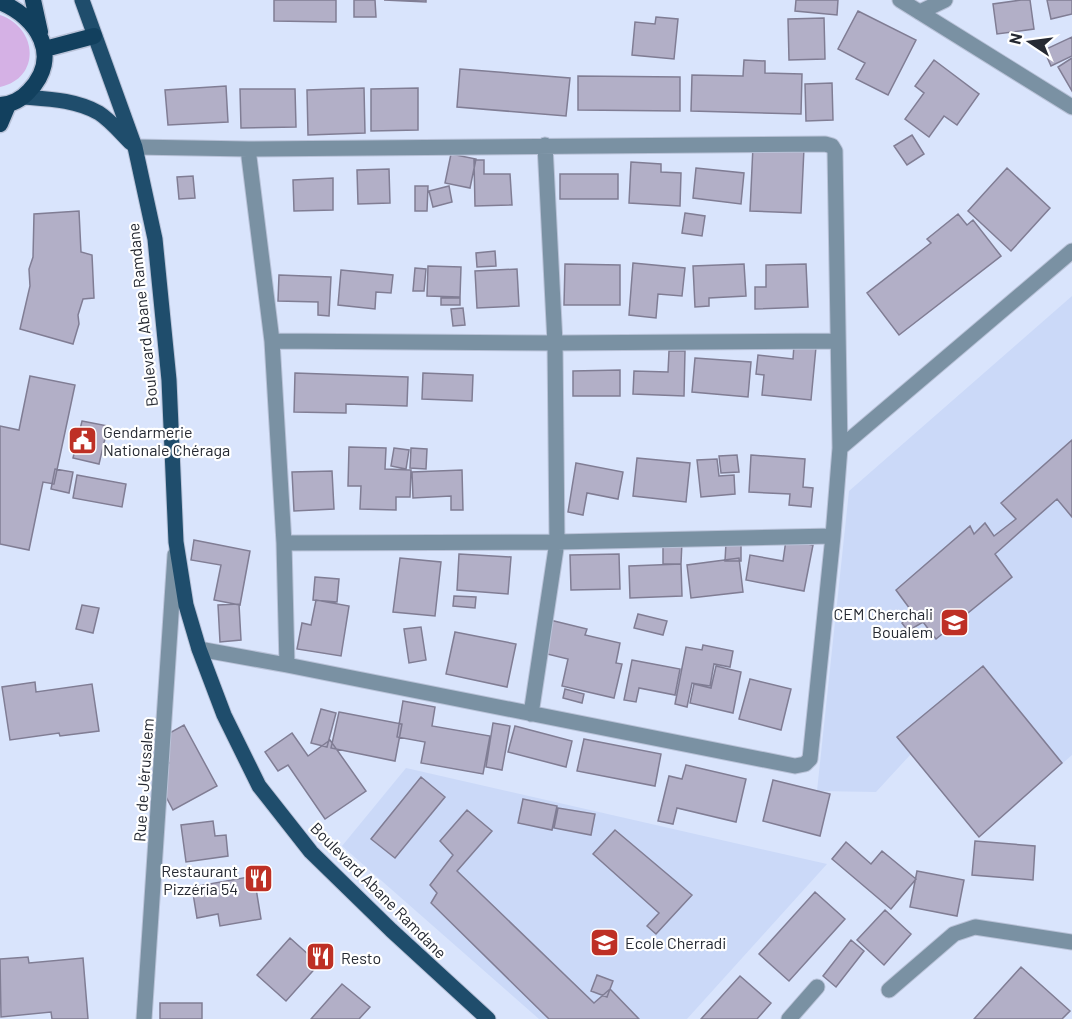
<svg xmlns="http://www.w3.org/2000/svg" width="1072" height="1019" viewBox="0 0 1072 1019" font-family="Barlow,sans-serif">
	<rect width="100%" height="100%" fill="#d9e4fc"/>
	<path fill="#cbd9f8" d="M1072,296V755L979,837L911,754L876,792L817,791L849,491Z
		M406,768L827,864L687,1019H539L342,846Z"/>
	<path fill="#d5b1e5" d="M0,15C38,28 41,78 0,87Z"/>
	<path fill="#b2afc7" stroke="#807d94" stroke-width="1.5" d="M274,0H336V22L274,21Z
		M354,0H375L376,17H354Z
		M384,0H426V2Z
		M796,0H838L837,15L795,11Z
		M1021,0H1030L1034,29L997,34L993,4Z
		M1047,0H1072V14L1051,19Z
		M858,11L916,40L888,95L856,79L865,63L838,49Z
		M656,17L678,19L674,59L632,55L635,22L655,24Z
		M824,18L825,59L789,60L788,19Z
		M1072,37V56L1051,66L1044,50Z
		M1072,58V91L1058,67Z
		M744,60L765,61V73L802,74L801,114L691,111L692,75L743,76Z
		M934,60L979,94L957,125L944,116L929,137L905,119L924,93L915,86Z
		M460,69L570,78L566,116L457,107Z
		M578,76L680,77V111L578,110Z
		M832,83L833,120L806,121L805,84Z
		M226,86L228,122L168,125L165,90Z
		M364,88L365,133L308,135L307,90Z
		M418,88V130L371,131V89Z
		M240,89H295L296,127L241,128Z
		M912,135L924,154L907,165L894,146Z
		M753,146L804,148L801,213L750,211Z
		M451,154L476,159L470,188L445,183Z
		M474,160H484V174H510L512,205L475,206Z
		M631,162L661,164V172L681,173L680,206L629,203Z
		M696,168L744,173L741,204L693,198Z
		M1007,168L1050,208L1011,251L968,211Z
		M389,169L390,203L358,204L357,170Z
		M560,174H618V199H560Z
		M193,176L195,198L179,199L177,177Z
		M333,178V210L294,211L293,180Z
		M415,186H428L427,211H415Z
		M449,186L452,202L433,207L429,191Z
		M79,211L81,252L92,255L94,298L83,299L78,315L79,324L73,344L20,329L30,286L29,269L33,257L34,214Z
		M685,213L705,216L702,236L682,233Z
		M958,214L967,225L973,220L1001,256L899,335L867,293L931,243L927,239Z
		M495,251L496,266L477,267L476,253Z
		M633,263L685,268L682,296L658,294L656,318L629,315Z
		M565,264L620,265V305H564Z
		M744,264L746,296L709,298V306L695,307L693,266Z
		M806,264L808,307L755,309V287H766V265Z
		M428,266L461,267L460,297L427,296Z
		M415,268L426,269L424,291H413Z
		M517,269L519,306L477,308L475,271Z
		M341,270L393,275L391,293L376,292L375,309L338,305Z
		M279,275L331,277L329,316L318,315V302L278,301Z
		M441,298H460V305H441Z
		M463,308L465,325L453,326L451,309Z
		M794,345L816,347L811,400L762,395L764,375L756,374L758,355L793,359Z
		M669,351H685L684,396L633,394L634,371L668,372Z
		M695,358L751,362L748,397L692,392Z
		M620,370V396H573V371Z
		M295,373L408,377L407,406L346,404V413L294,412Z
		M423,373L473,375L472,401L422,399Z
		M30,376L75,385L54,484L43,482L29,550L0,544V426L19,430Z
		M82,421L108,426L99,464L73,458Z
		M1072,440V517L1057,499L995,554L1012,577L936,639L923,622L908,631L902,623L913,613L896,590L970,526L974,534L985,523L994,536L1016,519L1001,503Z
		M349,447L386,448L385,469L411,470L410,497H396V510L360,509L361,486H348Z
		M394,448L409,450L406,469L391,466Z
		M411,448L427,449L426,469L410,468Z
		M737,455L739,472L721,473L719,456Z
		M751,455L805,459L803,487L813,488L811,507L789,505L790,494L749,492Z
		M637,458L690,463L686,502L633,496Z
		M717,459L719,476L734,475L735,494L701,497L697,460Z
		M576,463L623,472L618,499L587,493L583,515L568,512Z
		M55,469L73,472L69,493L51,489Z
		M462,470L463,510H451V496L413,498L412,472Z
		M332,471L334,509L294,511L292,472Z
		M77,475L126,484L122,507L73,498Z
		M194,540L250,551L240,605L214,600L221,565L191,560Z
		M786,540L813,545L804,591L746,580L750,555L783,561Z
		M663,541H682L681,564H663Z
		M726,543H741V561H725Z
		M459,554L511,557L508,594L457,590Z
		M619,554L620,589L571,590L570,555Z
		M400,558L441,562L435,616L393,612Z
		M739,558L743,592L691,598L687,565Z
		M681,564L682,596L630,598L629,566Z
		M315,577L339,579L337,602L313,600Z
		M454,596L476,597L475,608L453,606Z
		M316,600L349,606L341,656L297,649L302,623L311,625Z
		M239,604L241,640L220,642L218,605Z
		M82,605L99,608L93,633L76,629Z
		M638,614L667,621L663,635L634,628Z
		M550,620L587,629L585,635L620,643L616,663L622,664L614,698L562,686L568,659L543,653Z
		M421,627L426,660L409,663L404,629Z
		M455,632L516,644L507,687L446,674Z
		M703,645L733,651L730,667L714,664L710,686L692,683L687,707L675,704L686,647L702,650Z
		M632,660L680,669L675,695L639,688L636,702L624,700Z
		M716,666L741,672L733,713L690,703L694,684L711,688Z
		M983,666L1062,763L979,837L897,737Z
		M750,679L791,689L781,730L739,719Z
		M35,682L36,692L92,684L99,731L60,736L59,733L10,740L2,687Z
		M565,689L584,694L582,703L563,698Z
		M403,701L435,707L432,726L490,736L483,774L421,763L425,742L397,737Z
		M321,709L336,713L327,747L311,743Z
		M339,712L402,724L395,761L331,748Z
		M493,723L510,726L502,770L486,767Z
		M184,725L217,786L173,810L153,772L169,763L157,740Z
		M515,726L572,741L566,767L508,752Z
		M292,733L308,756L330,740L366,791L325,819L288,765L278,771L265,752Z
		M584,739L661,754L655,786L577,771Z
		M686,765L746,779L736,822L677,808L673,824L658,821L669,776L682,779Z
		M421,777L445,797L395,858L371,839Z
		M773,780L830,794L820,836L763,821Z
		M523,799L557,806L552,830L518,823Z
		M558,808L595,814L591,835L554,828Z
		M467,810L492,831L457,871L594,1003L610,989L639,1019H549L431,903L437,893L430,885L453,855L440,841Z
		M213,821L215,836L226,835L228,856L186,862L181,825Z
		M615,830L692,895L656,934L647,926L659,913L593,854Z
		M975,841L1035,846L1033,880L972,875Z
		M846,842L871,864L882,851L916,879L891,909L832,859Z
		M917,871L964,880L957,916L910,907Z
		M254,876L261,919L220,926L218,914L197,918L192,887Z
		M815,892L845,919L789,981L759,954Z
		M885,910L911,934L884,965L857,940Z
		M290,938L319,964L286,1001L257,975Z
		M851,940L864,951L836,987L823,976Z
		M28,957L29,963L83,958L88,1019H52L51,1012L1,1017L0,959Z
		M1021,967L1070,1011L1062,1019H974Z
		M597,975L613,981L607,997L591,991Z
		M740,976L771,1003L757,1019H701Z
		M342,984L370,1007L359,1019H311Z
		M160,1003H202V1019H160Z"/>
	<g fill="none" stroke-linecap="round" stroke-linejoin="round">
		<defs>
			<path id="minor" d="M920,12L945,0
				M135,147L248,149L825,144L832,146L835,151L840,448L833,536L810,759L805,764L795,766L287,665L199,649
				M248,149L272,341L284,543L287,665
				M272,341L555,343L838,341
				M840,448L1072,251
				M284,543L557,542L833,536
				M531,714L557,542L555,343L545,145
				M889,990L954,934L975,927L1072,942
				M144,1019L175,555
				M789,1019L817,987"/>
			<path id="tertiary" d="M900,0L1072,107"/>
			<path id="primary" d="M82,0L135,147L155,239L169,380L176,542L186,605L199,649L224,715L259,786L311,852L391,930L488,1019
				M24,97C49,99 76,100 99,113C110,120 121,133 131,143"/>
			<path id="trunk" d="M33,0L40,32
				M0,2C38,17 62,57 29,91C22,99 11,105 0,105
				M45,49L94,36
				M0,124L8,105"/>
		</defs>
		<use href="#minor" stroke="#b9c2d8" stroke-width="17"/>
		<use href="#tertiary" stroke="#b9c2d8" stroke-width="17"/>
		<use href="#primary" stroke="#b9c2d8" stroke-width="17"/>
		<use href="#trunk" stroke="#b9c2d8" stroke-width="19"/>
		<use href="#minor" stroke="#7a91a3" stroke-width="15"/>
		<use href="#tertiary" stroke="#7a91a3" stroke-width="15"/>
		<use href="#primary" stroke="#1f4d6c" stroke-width="15"/>
		<use href="#trunk" stroke="#12405e" stroke-width="16"/>
	</g>
	<defs>
		<symbol id="civic-square" viewBox="-11 -11 22 22"><rect x="-9" y="-9" width="18" height="18" rx="4" fill="#be3025" stroke="#fff"/><path d="M-.6-6.5H3V-4.5H.6V-3L4-1V1h2V6H-6V1h2V-1L-.6-3ZM-1.2 2.5V6h2.4V2.5Z" fill="#fff"/></symbol>
		<symbol id="school-square" viewBox="-11 -11 22 22"><rect x="-9" y="-9" width="18" height="18" rx="4" fill="#be3025" stroke="#fff"/><path d="M0-5L7-2L0 1L-7-2ZM-4 1L0 2.5L4 1V4Q0 6-4 4Z" fill="#fff"/></symbol>
		<symbol id="restaurant-square" viewBox="-11 -11 22 22"><rect x="-9" y="-9" width="18" height="18" rx="4" fill="#be3025" stroke="#fff"/><path d="M-5-6h1v4h1v-4h1v4h1v-4h1v5L-1.5 .5V6h-2V.5L-5-1ZM5-6V6H3V1.5H1.5Q1.5-4 5-6Z" fill="#fff"/></symbol>
	</defs>
	<g fill-rule="evenodd">
		<use href="#civic-square" x="66" y="424" width="33" height="33"/>
		<use href="#school-square" x="938" y="606" width="33" height="33"/>
		<use href="#restaurant-square" x="242" y="862" width="33" height="33"/>
		<use href="#school-square" x="588" y="926" width="33" height="33"/>
		<use href="#restaurant-square" x="304" y="940" width="33" height="33"/>
	</g>
	<g text-anchor="middle" dominant-baseline="central" stroke-width="4.5" stroke-linejoin="round" paint-order="stroke">
		<g font-size="16" fill="#252932" stroke="#fff">
			<text transform="translate(142 315) rotate(-96)">Boulevard Abane Ramdane</text>
			<text transform="translate(143 780) rotate(-86)">Rue de Jérusalem</text>
			<text transform="translate(379 890) rotate(45)">Boulevard Abane Ramdane</text>
		</g>
		<g font-size="16" fill="#252932" stroke="#fff" text-anchor="start">
			<text x="103" y="431">Gendarmerie<tspan x="103" dy="18">Nationale Chéraga</tspan></text>
			<text x="933" y="613" text-anchor="end">CEM Cherchali<tspan x="933" dy="18">Boualem</tspan></text>
			<text x="238" y="870" text-anchor="end">Restaurant<tspan x="238" dy="18">Pizzéria 54</tspan></text>
			<text x="625" y="942">Ecole Cherradi</text>
			<text x="341" y="957">Resto</text>
		</g>
	</g>
	<g transform="translate(1030 42) rotate(283)" stroke="#ffffff" stroke-width="4.5" paint-order="stroke">
	<path d="M0-4.5L10 22L0 15L-10 22Z" fill="#252932"/>
	<text y="-9" font-size="16" font-weight="bold" text-anchor="middle" fill="#252932">N</text>
	</g>
</svg>
